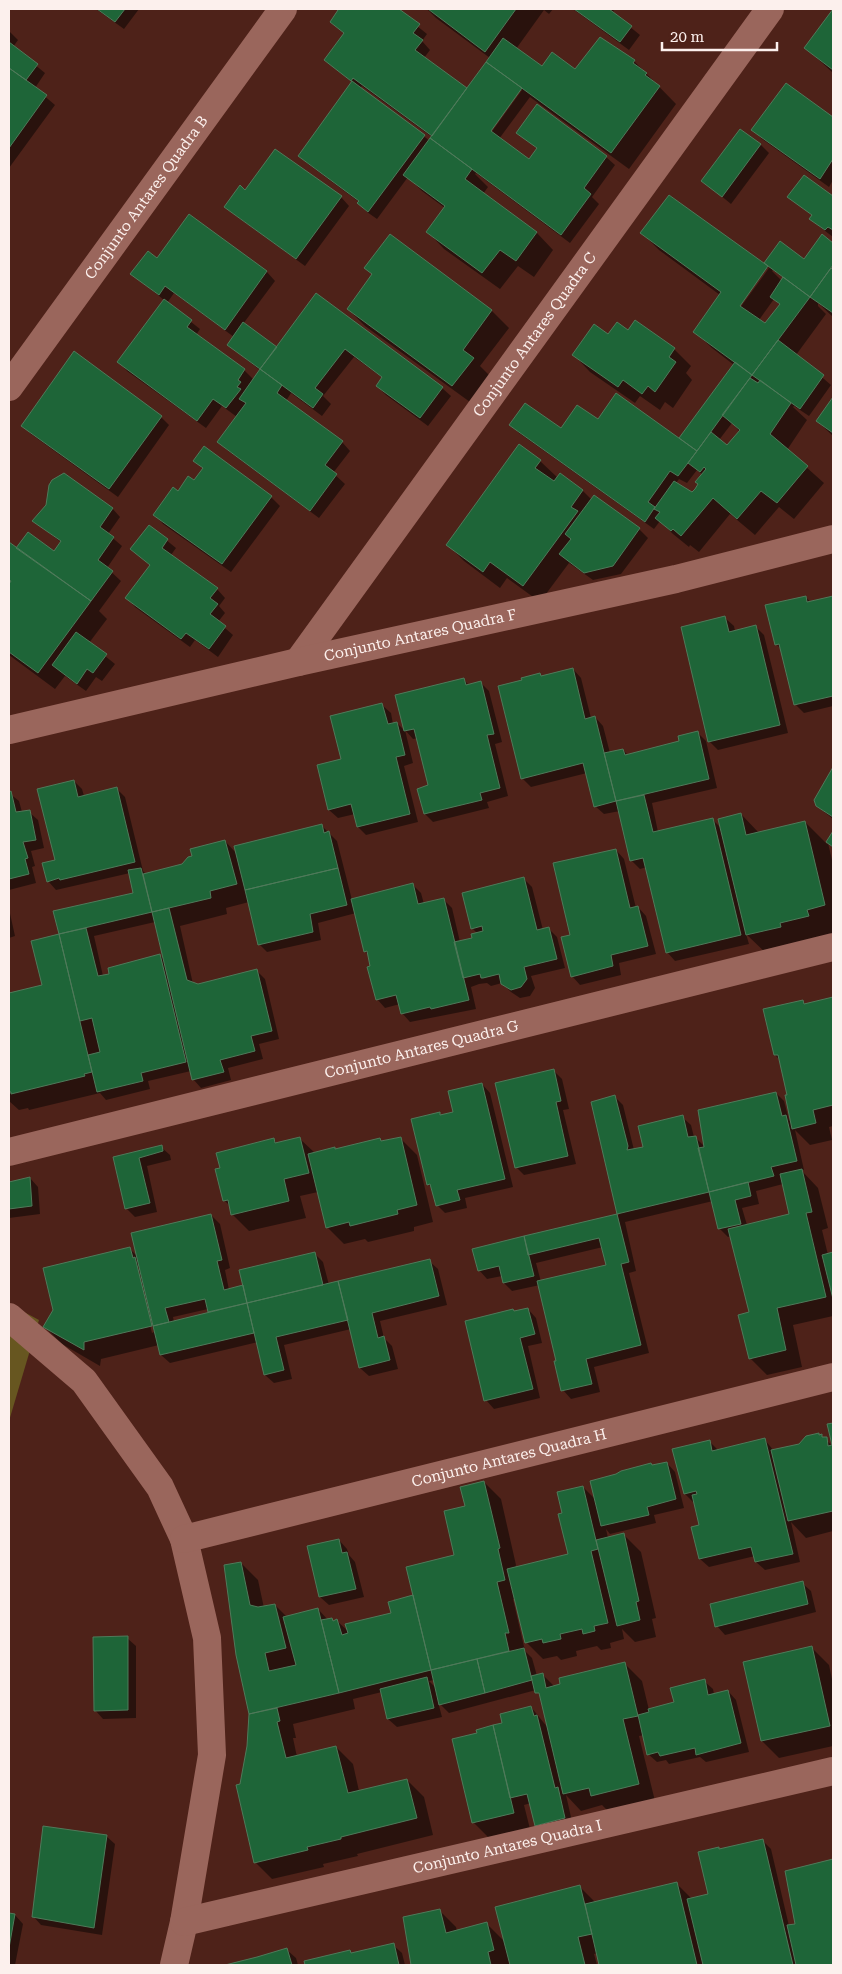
<svg xmlns="http://www.w3.org/2000/svg" width="842" height="1974" viewBox="0 0 842 1974" font-family="'Roboto Serif',serif">
	<rect width="100%" height="100%" fill="#4e2219"/>
	<path fill="#675620" d="M9,1304L39,1320L9,1421Z"/>
	<path fill="#0007" fill-rule="evenodd" d="M96,9H139L124,29Z
		M338,9H396L427,34L422,41L430,50L424,58L467,90L490,58L436,18L427,9H553L549,14L544,10L516,49L542,68L576,71L634,61L676,104L629,169L530,97L499,139L529,160L538,149L518,133L606,157L615,165L592,197L599,204L570,243L476,173L475,174L488,187L483,194L537,233L553,250L534,277L518,266L500,289L444,249L428,232L445,208L422,191L408,177L377,219L367,212L358,203L359,202L308,164L299,156L353,83L325,60L345,34L331,22L339,10ZM362,86L432,137L430,141L360,88ZM519,90H522L488,137L486,135Z
		M573,9H614L613,13L640,35L629,50Z
		M833,10V73L806,48Z
		M9,31L18,40L13,47L45,73L35,88L55,105L9,168Z
		M786,85L833,118V180L829,187L762,139L753,130Z
		M740,130L761,145L769,153L731,204L703,181Z
		M804,176L833,197V237L820,227L811,218L813,216L789,197Z
		M246,191L341,197L349,206L305,266L235,215L226,207Z
		M670,196L769,268L804,260L822,236L833,244V317L818,303V306L826,314L796,355L831,385L809,416L794,406L793,407L807,420L787,450L824,483L794,519L779,507L755,535L730,514L699,552L690,545L689,547L673,534L660,521L654,529L519,433L511,425L561,430L598,421L679,439L734,365L712,348L695,332L720,295L659,250L642,233ZM765,268H769L737,312L735,310ZM773,270L784,278L782,281L772,271ZM774,299L780,305L765,325L759,320ZM732,423L740,432L727,447L719,440ZM697,470L703,475L699,485L693,494L676,483L679,479L687,483Z
		M189,216L267,272L275,281L243,324L277,349L317,295L442,388L451,396L428,426L386,395L377,386L383,378L354,357L323,396L331,404L322,416L291,393L286,401L342,442L350,451L333,473L345,484L319,518L227,450L218,442L237,417L222,406L206,428L127,371L119,362L164,300L132,274L157,259ZM174,293L234,337L228,345L261,371L254,380L244,370L196,335L200,329L167,303Z
		M390,236L492,311L509,328L480,366L490,376L470,402L365,326L348,309L373,275L366,268Z
		M636,321L674,349L691,366L686,373L692,380L673,408L665,402L660,410L640,396L635,403L590,372L574,355L609,336L629,332Z
		M833,399V436L817,421Z
		M161,417L169,425L118,497L31,434L23,426Z
		M519,446L540,461L558,478L560,475L583,491L592,500L595,497L639,529L648,538L621,574L593,580L569,563L540,602L507,578L500,588L464,561L448,545Z
		M195,460L271,497L280,506L231,572L163,524L155,515L178,492L194,482L203,469Z
		M112,508L120,517L108,534L122,546L107,568L121,581L99,611L107,619L89,643L115,664L102,681L96,677L86,691L65,676L55,689L9,655V543L17,549L54,553L62,543L34,521Z
		M149,526L176,548L171,555L217,589L225,598L219,606L225,613L218,622L233,635L218,657L195,640L190,647L135,607L127,598L151,566L131,549Z
		M806,597L811,603L833,597V706L804,713L795,704L782,650L776,644Z
		M725,618L734,626L735,631L755,626L764,635L788,733L718,750L709,741Z
		M573,669L581,678L591,718L595,717L603,726L610,753L623,750L628,755L681,742L697,732L706,741L717,788L652,803L658,832L713,820L722,829L741,814L759,833L805,822L827,844L833,833V848L828,843L833,864V933L771,958L746,934L749,944L675,961L667,952L647,867L640,869L631,860L620,811L604,814L595,806L587,773L531,787L522,778L523,681L540,674L543,677Z
		M463,679L469,685L480,682L489,691L502,742L495,744L508,796L487,802L489,808L433,822L425,814L430,786L418,738L413,739L405,730L413,763L404,766L418,822L366,835L358,827L355,814L338,818L329,810L342,760L382,705L391,713L393,724L397,723L405,731L396,696Z
		M833,770V819L817,806L815,800Z
		M74,781L82,789L84,796L116,788L125,797L143,871L146,874L183,865L225,841L237,854L322,826L337,841L352,900L412,884L421,893L424,904L444,900L452,908L460,942L473,939L477,933L472,928L524,879L532,887L543,930L549,929L557,937L565,968L531,976L535,988L530,996L520,998L511,992L502,983L491,986L487,983L479,984L471,987L476,1009L410,1022L402,1013L400,1004L385,1008L377,999L372,967L369,956L365,951L356,913L318,923L321,940L267,952L259,944L249,902L226,908L227,914L180,926L193,984L198,985L256,970L265,979L279,1039L259,1044L263,1059L228,1068L231,1080L201,1088L193,1079L191,1071L148,1081L150,1089L106,1100L100,1093L29,1110L28,1108L19,1110L9,1101V994L43,986L33,942L61,935L55,912L135,894L130,873L56,890L48,881L56,861ZM155,922L164,960L160,955L103,976L94,936Z
		M9,793L19,801L22,812H29L38,820L44,848L31,851L35,866L32,867L36,883L9,890Z
		M616,850L624,859L636,908L638,907L646,916L656,954L619,963L621,975L580,985L572,976L571,936Z
		M9,909L15,936L9,938Z
		M833,998V1126L829,1127L832,1140L810,1145L795,1130L804,1170H801L818,1188L828,1228L822,1230L828,1255L833,1254V1316L793,1325L802,1367L767,1375L750,1358V1313L731,1236L728,1237L719,1228L713,1201L625,1222L636,1271L629,1273L649,1353L594,1367L600,1392L571,1399L563,1390L558,1362L540,1285L512,1291L504,1283L502,1276L487,1279L479,1270L474,1250L619,1215L592,1103L615,1097L623,1105L634,1150L644,1148L682,1117L691,1125L694,1137H695L705,1147L776,1093L784,1101L789,1120L792,1124L789,1096L781,1061L775,1055L803,1001L806,1005ZM783,1184L790,1215L747,1225L742,1208L759,1204L756,1191ZM603,1247L607,1266L541,1282L536,1263Z
		M554,1071L562,1079L569,1109L563,1110L576,1164L524,1175L516,1167Z
		M482,1084L490,1093L513,1187L465,1198L467,1208L445,1213L437,1205L433,1189L428,1184L439,1113L442,1116L454,1113Z
		M400,1138L417,1155L433,1222L414,1227V1231L368,1242L365,1239L344,1244L327,1227L318,1192L300,1196L306,1218L249,1231L232,1214L231,1207L224,1200L274,1140L278,1144L300,1139L315,1153Z
		M161,1147L170,1155L171,1160L147,1166L157,1212L135,1217L126,1208L114,1158Z
		M30,1178L38,1187L40,1214L9,1218V1183Z
		M211,1215L220,1224L230,1268L225,1270L229,1290L244,1286L315,1254L323,1262L329,1285L429,1261L438,1269L447,1305L380,1321L384,1338L392,1346L398,1369L369,1376L360,1368L351,1329L284,1345L292,1379L274,1383L265,1375L258,1342L170,1363L161,1355L159,1345L101,1359L100,1366L62,1344L45,1327L130,1249L138,1257ZM136,1266H138L154,1332L152,1333ZM208,1309L209,1313L174,1322L173,1317Z
		M528,1309L536,1318L542,1343L528,1346L540,1398L494,1409L486,1400L515,1312Z
		M833,1424V1531L806,1538L791,1522L800,1562L765,1570L756,1562L755,1556L709,1567L700,1559L693,1528L701,1526L695,1502H693L685,1494L709,1441L718,1450L765,1440L774,1451L800,1445L818,1434L833,1446L829,1425Z
		M667,1463L675,1472L684,1508L654,1515L656,1523L610,1534L606,1529L608,1538L624,1535L641,1552L656,1618L652,1619L656,1637L635,1642L622,1629L624,1639L610,1643L611,1648L601,1650L597,1646L576,1651L577,1656L561,1660L557,1656L543,1659L526,1642L516,1599H513L525,1651L532,1658L537,1676L542,1674L555,1687L625,1664L642,1681L649,1710L675,1703L704,1681L713,1689L714,1694L728,1691L736,1700L749,1752L706,1762L700,1757L669,1764L666,1760L657,1762L648,1754L644,1735L639,1736L655,1801L609,1812L602,1805L581,1811L566,1795L573,1826L545,1833L536,1825L531,1803L524,1805L530,1829L490,1839L473,1822L479,1734L503,1724L531,1707L548,1728L541,1697L536,1690L449,1713L438,1702L442,1717L397,1727L388,1719L382,1692L353,1699L355,1709L293,1724L296,1738H293L297,1757L336,1747L353,1764L359,1791L407,1780L424,1797L433,1835L357,1854L358,1856L323,1864L324,1867L272,1879L255,1862L241,1785L249,1746L250,1714L237,1655L241,1563L258,1580L264,1608L275,1605L287,1617L318,1609L328,1620L337,1621L349,1632L393,1614L456,1556L466,1507L484,1482L501,1499L516,1565L515,1568L570,1555L564,1513L583,1487L596,1500L653,1466ZM434,1680L437,1689L429,1681Z
		M339,1540L347,1549L349,1555L355,1562L364,1597L329,1605L320,1597Z
		M802,1583L811,1591L816,1612L725,1635L717,1626Z
		M127,1638L136,1646V1718L103,1719L95,1710Z
		M812,1648L829,1665L833,1684V1746L779,1758L762,1741L745,1663Z
		M106,1836L115,1844L102,1935L41,1925L33,1916Z
		M763,1841L771,1849L789,1926L797,1924L786,1872L833,1860V1965H601L598,1953L594,1954L597,1965H413L408,1946L439,1910L456,1927L457,1931L487,1924L505,1942L580,1887L596,1903L677,1884L692,1899L709,1895L720,1850Z
		M9,1914L15,1915L23,1924L15,1965H9Z
		M393,1945L402,1953L405,1965H306L305,1962L349,1951L352,1954Z
		M287,1950L296,1958L298,1965H229Z"/>
	<path fill="#1e6538" stroke="#4f7a5a" d="M97,9H125L115,22Z
		M337,9H399L420,24L413,33L423,40L415,50L467,88L432,136L353,78L351,81L324,60L344,33L330,22L338,10Z
		M428,9H516L485,52Z
		M574,9H609L632,26L620,42Z
		M833,9V70L804,48Z
		M600,37L635,60L633,63L647,73L645,75L660,86L611,153L486,62L503,38L542,66L552,52L575,69Z
		M9,42L38,64L26,80L9,68Z
		M486,62L522,88L491,131L529,159L537,148L516,133L537,104L607,156L584,188L591,194L561,235L430,138Z
		M9,68L47,95L9,148Z
		M352,81L425,135L368,212L357,203L359,201L298,156Z
		M786,83L833,117V159L820,179L751,130Z
		M740,129L761,144L722,197L701,181Z
		M430,138L472,169L465,179L537,232L516,261L500,250L482,273L426,232L445,206L403,175Z
		M275,149L342,196L296,259L224,207L240,185L245,190Z
		M804,175L833,196V230L828,227L825,230L809,219L812,215L787,197Z
		M669,195L768,266L740,306L765,323L780,304L770,297L783,277L810,297L752,375L693,332L721,292L640,233Z
		M189,214L267,271L225,330L165,286L159,295L130,274L148,251L157,258Z
		M390,234L492,310L463,350L474,358L452,386L347,309L372,274L364,268Z
		M822,234L833,243V265L810,297L764,263L780,241L804,259Z
		M831,268L833,270V313L810,297Z
		M316,293L443,387L420,418L376,386L382,377L345,349L315,388L323,394L313,408L260,369Z
		M164,299L192,320L187,327L245,369L238,380L241,382L237,387L241,389L226,408L213,399L197,421L117,362Z
		M635,320L675,348L669,357L676,362L655,392L648,386L642,394L623,380L618,387L572,355L594,324L608,334L617,322L628,330Z
		M243,322L277,347L260,369L227,345Z
		M778,340L824,375L800,409L752,375Z
		M74,351L162,416L109,489L21,426Z
		M735,362L752,375L697,451L679,438Z
		M260,369L282,385L277,393L343,441L325,465L337,474L310,511L217,442L246,403L239,399Z
		M750,378L758,383L760,380L791,403L770,434L808,466L777,503L761,491L737,519L713,498L681,536L673,529L671,531L655,518L660,512L654,509L674,481L692,492L695,489L698,484L695,482L706,469L704,467L700,472L688,463L711,432L727,445L740,430L722,415Z
		M616,393L697,451L678,476L670,471L648,502L655,507L645,522L509,425L525,403L561,428L577,405L598,419Z
		M833,397V433L816,421Z
		M519,444L541,460L535,468L554,481L560,473L583,490L571,507L578,511L523,586L490,562L483,572L446,545Z
		M204,446L272,496L222,564L153,515L173,487L178,491L188,476L194,480L203,468L193,461Z
		M64,473L113,508L100,527L114,537L98,560L113,571L91,601L16,548L28,532L54,551L61,541L32,521L46,505L49,485L52,480Z
		M594,495L640,528L613,566L584,573L559,554L571,539L565,534Z
		M149,525L168,539L162,548L218,588L210,598L218,604L210,614L226,626L209,649L186,633L181,639L125,598L150,565L130,549Z
		M9,542L91,601L38,673L9,652V584L11,581L9,580Z
		M806,596L807,602L833,596V696L794,705L779,644L775,645L765,605Z
		M725,616L729,632L756,625L780,725L708,742L681,627Z
		M76,632L107,654L93,673L87,669L77,684L52,665Z
		M573,668L585,719L595,716L616,801L594,807L583,763L521,779L498,686L522,680L521,678L540,673L541,676Z
		M464,678L466,685L481,681L494,734L487,735L500,788L480,793L482,800L424,814L417,789L428,785L414,729L404,731L395,695Z
		M382,703L388,724L397,722L405,755L396,757L410,814L357,827L351,804L328,810L317,765L341,759L330,716Z
		M698,731L709,779L616,801L604,753L623,749L625,755L679,741L678,736Z
		M833,767V817L816,806L814,800Z
		M74,780L78,797L117,787L135,862L60,880L59,878L47,882L42,863L55,860L37,789Z
		M11,791L16,812L30,810L36,840L23,842L28,858L25,859L29,874L9,879V792Z
		M644,795L653,832L713,818L741,935L666,953L643,858L630,861L616,801Z
		M741,813L746,835L805,821L825,905L807,910L809,916L780,923L781,927L746,935L718,819Z
		M322,824L324,833L329,831L338,868L245,890L234,846Z
		M833,831V847L826,842Z
		M225,840L237,884L210,891L211,898L152,912L143,874L182,864L188,857L192,856L190,849Z
		M616,849L630,908L638,906L648,946L611,955L613,966L571,977L561,937L570,935L553,863Z
		M141,868L152,912L59,934L53,911L133,893L128,870Z
		M338,868L347,905L310,914L313,932L258,945L245,890Z
		M524,877L537,930L549,927L557,959L524,967L527,979L521,987L511,990L501,984L499,974L483,978H481L480,974L463,978L454,942L472,938L471,934L483,931L482,926L471,929L462,893Z
		M413,883L418,904L444,898L469,1000L431,1009L430,1007L401,1014L396,995L376,1000L367,967L370,966L367,951L364,952L351,899Z
		M169,908L187,980L198,984L257,969L272,1031L251,1036L255,1051L220,1060L224,1072L192,1080L152,912Z
		M86,928L98,976L109,974L108,968L160,954L186,1062L141,1073L143,1081L97,1092L88,1055L100,1052L92,1018L80,1021L59,934Z
		M59,934L92,1072L84,1074L85,1076L11,1094V1092H9V993L42,985L31,941Z
		M833,997V1105L813,1110L816,1123L792,1129L785,1095H787L778,1055H774L763,1009L803,1000L804,1004Z
		M554,1069L561,1101L556,1102L568,1156L515,1168L495,1083Z
		M482,1083L505,1179L457,1190L460,1200L436,1206L430,1184L427,1185L411,1119L440,1112V1115L453,1112L448,1091Z
		M776,1092L782,1116L786,1115L797,1161L771,1167L774,1176L709,1192L698,1148L704,1147L698,1110Z
		M615,1095L628,1146L627,1150L643,1147L638,1126L683,1115L688,1137L696,1136L709,1192L617,1214L591,1102Z
		M300,1137L309,1173L284,1179L289,1201L231,1215L228,1200L223,1201L215,1169L220,1168L216,1153L274,1138L275,1143Z
		M401,1137L417,1205L397,1210L398,1214L350,1226L349,1222L326,1228L308,1154L335,1147V1149L380,1138L381,1141Z
		M162,1145L163,1151L139,1158L150,1203L125,1209L113,1157Z
		M802,1169L812,1212L806,1213L826,1297L777,1308L786,1350L749,1359L738,1315L749,1312L728,1229L789,1214L780,1174Z
		M30,1177L32,1206L9,1209V1182Z
		M748,1182L751,1196L735,1200L741,1224L718,1229L709,1192Z
		M211,1214L222,1260L217,1261L224,1290L243,1285L247,1303L208,1312L205,1299L165,1308L169,1322L153,1326L131,1233Z
		M617,1214L629,1262L621,1264L641,1345L586,1359L592,1384L561,1391L554,1361H556L537,1281L606,1265L599,1238L528,1255L524,1236Z
		M524,1236L534,1276L503,1283L499,1266L478,1271L472,1249Z
		M130,1247L133,1258L135,1257L152,1326L84,1342V1350L43,1327L53,1310L43,1268Z
		M315,1252L323,1285L247,1303L239,1270Z
		M833,1252V1299L822,1255Z
		M430,1259L439,1296L372,1313L378,1338L384,1336L390,1360L359,1368L338,1281Z
		M338,1281L348,1320L276,1337L284,1370L264,1375L247,1303Z
		M247,1303L254,1333L160,1355L153,1326Z
		M528,1308L535,1334L520,1338L533,1389L484,1401L465,1321L513,1309L514,1311Z
		M833,1423V1511L788,1521L771,1450L799,1444L806,1436L819,1433V1435L822,1434V1437H827L828,1446L832,1445L827,1424Z
		M765,1438L793,1554L755,1562L751,1547L699,1559L691,1527L699,1525L692,1495L697,1494L696,1491L684,1494L672,1449L710,1440L712,1451Z
		M667,1462L676,1499L647,1507L649,1515L601,1526L590,1481L616,1474L621,1471L651,1463L652,1465Z
		M484,1481L500,1548L498,1549L505,1580L497,1582L509,1633H505L509,1651L431,1670L406,1567L454,1555L444,1511L465,1506L460,1487Z
		M583,1486L598,1549L591,1551L608,1623L594,1626L595,1631L583,1634L582,1629L560,1634L561,1639L543,1643L542,1639L525,1643L507,1569L568,1554L558,1514L562,1513L557,1492Z
		M624,1533L639,1601L636,1602L640,1620L617,1626L596,1540Z
		M339,1539L342,1553L347,1552L356,1589L319,1597L307,1546Z
		M241,1562L250,1605L258,1607L275,1604L286,1648L265,1653L269,1671L296,1665L283,1617L318,1608L339,1693L249,1714L236,1655L224,1565Z
		M803,1581L808,1604L715,1627L710,1604Z
		M413,1595L431,1670L339,1693L321,1620L332,1618L333,1621L337,1619L342,1635L348,1633L345,1624L391,1613L388,1602Z
		M128,1636V1710L94,1711L93,1637Z
		M812,1646L830,1726L761,1741L743,1662Z
		M524,1648L532,1680L485,1693L477,1659Z
		M477,1659L485,1693L439,1705L431,1670Z
		M625,1662L638,1716L623,1719L639,1784L591,1796L589,1788L563,1794L539,1693H535L531,1676L543,1673L546,1688L560,1684L559,1678Z
		M427,1677L434,1708L387,1719L380,1689Z
		M705,1679L708,1695L728,1690L741,1743L696,1755L695,1748L660,1756L658,1752L647,1755L638,1715L649,1712L648,1709L674,1702L670,1688Z
		M531,1706L534,1716L537,1715L555,1788L558,1787L565,1818L535,1826L527,1794L510,1798L493,1725L502,1723L500,1714Z
		M277,1708L280,1721L277,1722L286,1758L336,1746L348,1793L407,1779L417,1818L341,1837V1839L307,1847L308,1850L254,1863L236,1785L240,1784L247,1746L249,1714Z
		M493,1725L514,1813L472,1823L452,1739L477,1733L476,1730Z
		M43,1826L107,1835L94,1928L32,1917Z
		M763,1839L793,1965H703L687,1899L708,1894L698,1852L719,1847V1849Z
		M833,1859V1965H796L787,1925L795,1924L785,1871Z
		M677,1882L697,1965H599L585,1904Z
		M580,1885L592,1934L578,1937L585,1965H510L495,1907Z
		M440,1909L446,1933L487,1922L494,1950L488,1952L491,1965H411L403,1917Z
		M9,1913L15,1914L9,1948Z
		M394,1943L399,1965H305L304,1961L350,1950L351,1953Z
		M287,1948L292,1965H225L257,1957Z"/>
	<g fill="none" stroke-linecap="round" stroke-linejoin="round">
		<g stroke="#9a665c" stroke-width="28">
			<path id="s1" d="M9,387L283,9"/>
			<path id="s2" d="M298,662L770,9"/>
			<path id="s3" d="M9,730L298,662L676,579L833,539"/>
			<path id="s4" d="M9,1152L833,947"/>
			<path d="M9,1317L84,1381L160,1487L184,1539L207,1638L212,1755L184,1922L174,1965"/>
			<path id="s5" d="M184,1539L833,1377"/>
			<path id="s6" d="M184,1922L833,1771"/>
		</g>
	</g>
	<g text-anchor="middle" dominant-baseline="central" stroke-width="5" stroke-linejoin="round" paint-order="stroke">
		<g font-size="15" fill="#fcf0ed" stroke="#4e2219">
			<text stroke="none"><textPath href="#s1" startOffset="234">Conjunto Antares Quadra B</textPath></text>
			<text stroke="none"><textPath href="#s2" startOffset="404">Conjunto Antares Quadra C</textPath></text>
			<text stroke="none"><textPath href="#s3" startOffset="422">Conjunto Antares Quadra F</textPath></text>
			<text stroke="none"><textPath href="#s4" startOffset="425">Conjunto Antares Quadra G</textPath></text>
			<text stroke="none"><textPath href="#s5" startOffset="335">Conjunto Antares Quadra H</textPath></text>
			<text stroke="none"><textPath href="#s6" startOffset="332">Conjunto Antares Quadra I</textPath></text>
		</g>
	</g>
	<rect width="842" height="1974" fill="none" stroke="#fcf0ed" stroke-width="20"/>
	<path d="M662 42v8h115v-8" fill="none" stroke="#fcf0ed" stroke-width="2.5"/>
	<text x="670" y="42" font-size="15" fill="#fcf0ed" stroke="#4e2219" stroke-width="4" paint-order="stroke">20 m</text>
</svg>
